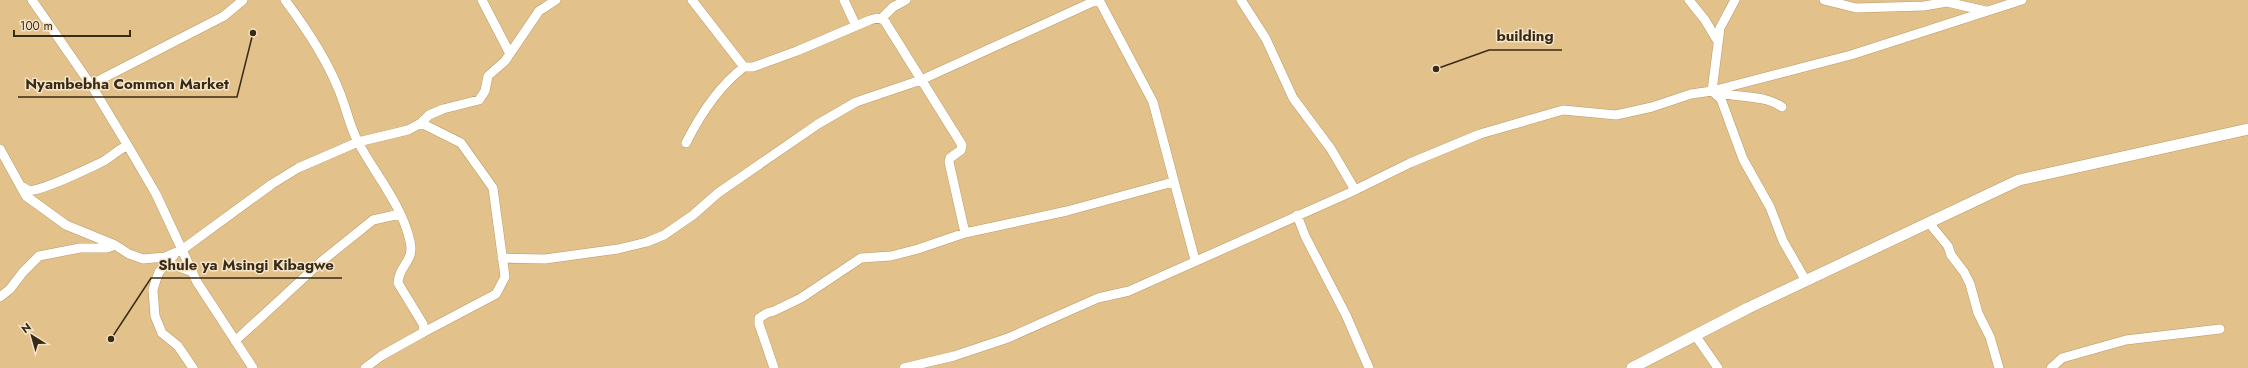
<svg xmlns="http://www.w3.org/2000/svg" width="2248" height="368" viewBox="0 0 2248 368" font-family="Jost,sans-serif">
	<rect width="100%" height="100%" fill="#e3c18b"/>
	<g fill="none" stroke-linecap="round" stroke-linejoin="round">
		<defs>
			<path id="minor" d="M32,0L93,88L128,146
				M285,0C306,28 325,56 338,88C346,106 349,125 358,142C375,174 402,205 410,241C415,262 399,264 398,283L423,324L424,332
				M482,0L510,54
				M692,0L744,67H753L797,51L870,20L877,18L884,20L962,145L961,150L950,158L949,162L965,233
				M844,0L856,26
				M1099,0L1153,102L1195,260
				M1241,0L1266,39L1293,98L1331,149L1355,190
				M1689,0L1705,20L1717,40
				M1824,0L1856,8L1924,6L1947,2L1986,11
				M882,18L893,7L906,0
				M90,85L224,16L243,0
				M1712,91L1721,99L1743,159L1770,207L1783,241L1806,281
				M1712,91L1720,28L1735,0
				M1715,92C1737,98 1763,94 1782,107
				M686,143C700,115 719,86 744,67
				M0,149L26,196L66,225L115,245L129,254L143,259L165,257L183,249L272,184L298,168L358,142L408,130L421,123L429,115L443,109L479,100L485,91L488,76L505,61L539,11L556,0
				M23,187C26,190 30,191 34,190C53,186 87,169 104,161C113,156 119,148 128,146L156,194L197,282L253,368
				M1297,215L1305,236L1346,315L1369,368
				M1929,223L1948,246L1951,255L1964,272L1970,284L1978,313L1990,337L1999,368
				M174,255L159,272L156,280L153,290L155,316L162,333L178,346L193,368
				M502,258L545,259L618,249L647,242L664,235L693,215L718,193L818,124L856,102L921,80L1097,0
				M167,263L193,272
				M0,297L10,289L23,272L39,256L80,248H107L115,245
				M1695,335L1718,368
				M235,341L322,261L373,220L400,214
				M365,368L381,356L424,332L496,294L505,277L493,188L461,143L421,123
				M774,368L759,324V318L767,313L774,311L801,298L861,258L891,256L918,249L965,233L1067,211L1173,182
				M904,368L954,356L1008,338L1098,298L1129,291L1349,193L1410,163L1480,134L1563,110L1616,115L1652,107L1691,94L1712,91L1851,55L2022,0
				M2051,368L2062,358L2126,340L2220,329"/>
			<path id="tertiary" d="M1632,368L1748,308L2019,180L2248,129"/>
		</defs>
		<use href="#minor" stroke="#bb9a65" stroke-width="10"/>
		<use href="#tertiary" stroke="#bb9a65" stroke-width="12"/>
		<use href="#minor" stroke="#fff" stroke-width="9"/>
		<use href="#tertiary" stroke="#fff" stroke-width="11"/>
	</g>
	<path fill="none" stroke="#382b15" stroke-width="1.5" d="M1436 69L1489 50H1562M253 33L237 97H18M111 339L151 278H342"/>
	<g fill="#382b15" stroke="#f6e4ca" stroke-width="1.5">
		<circle cx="1436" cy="69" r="4"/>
		<circle cx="253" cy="33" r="4"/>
		<circle cx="111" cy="339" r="4"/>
	</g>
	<g font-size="15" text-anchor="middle" font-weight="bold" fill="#382b15" stroke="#f6e4ca" stroke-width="3" stroke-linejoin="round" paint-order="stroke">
		<text x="1525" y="41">building</text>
		<text x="127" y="89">Nyambebha Common Market</text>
		<text x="246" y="270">Shule ya Msingi Kibagwe</text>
	</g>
	<g transform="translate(32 336) rotate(323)" stroke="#f6e4ca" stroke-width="3" paint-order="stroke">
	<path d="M0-3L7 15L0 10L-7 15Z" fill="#382b15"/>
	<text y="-6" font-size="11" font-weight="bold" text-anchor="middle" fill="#382b15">N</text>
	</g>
	<path d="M14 30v6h116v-6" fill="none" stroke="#382b15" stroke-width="2"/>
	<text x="20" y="30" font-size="12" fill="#382b15" stroke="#f6e4ca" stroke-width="3" paint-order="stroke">100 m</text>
</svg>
